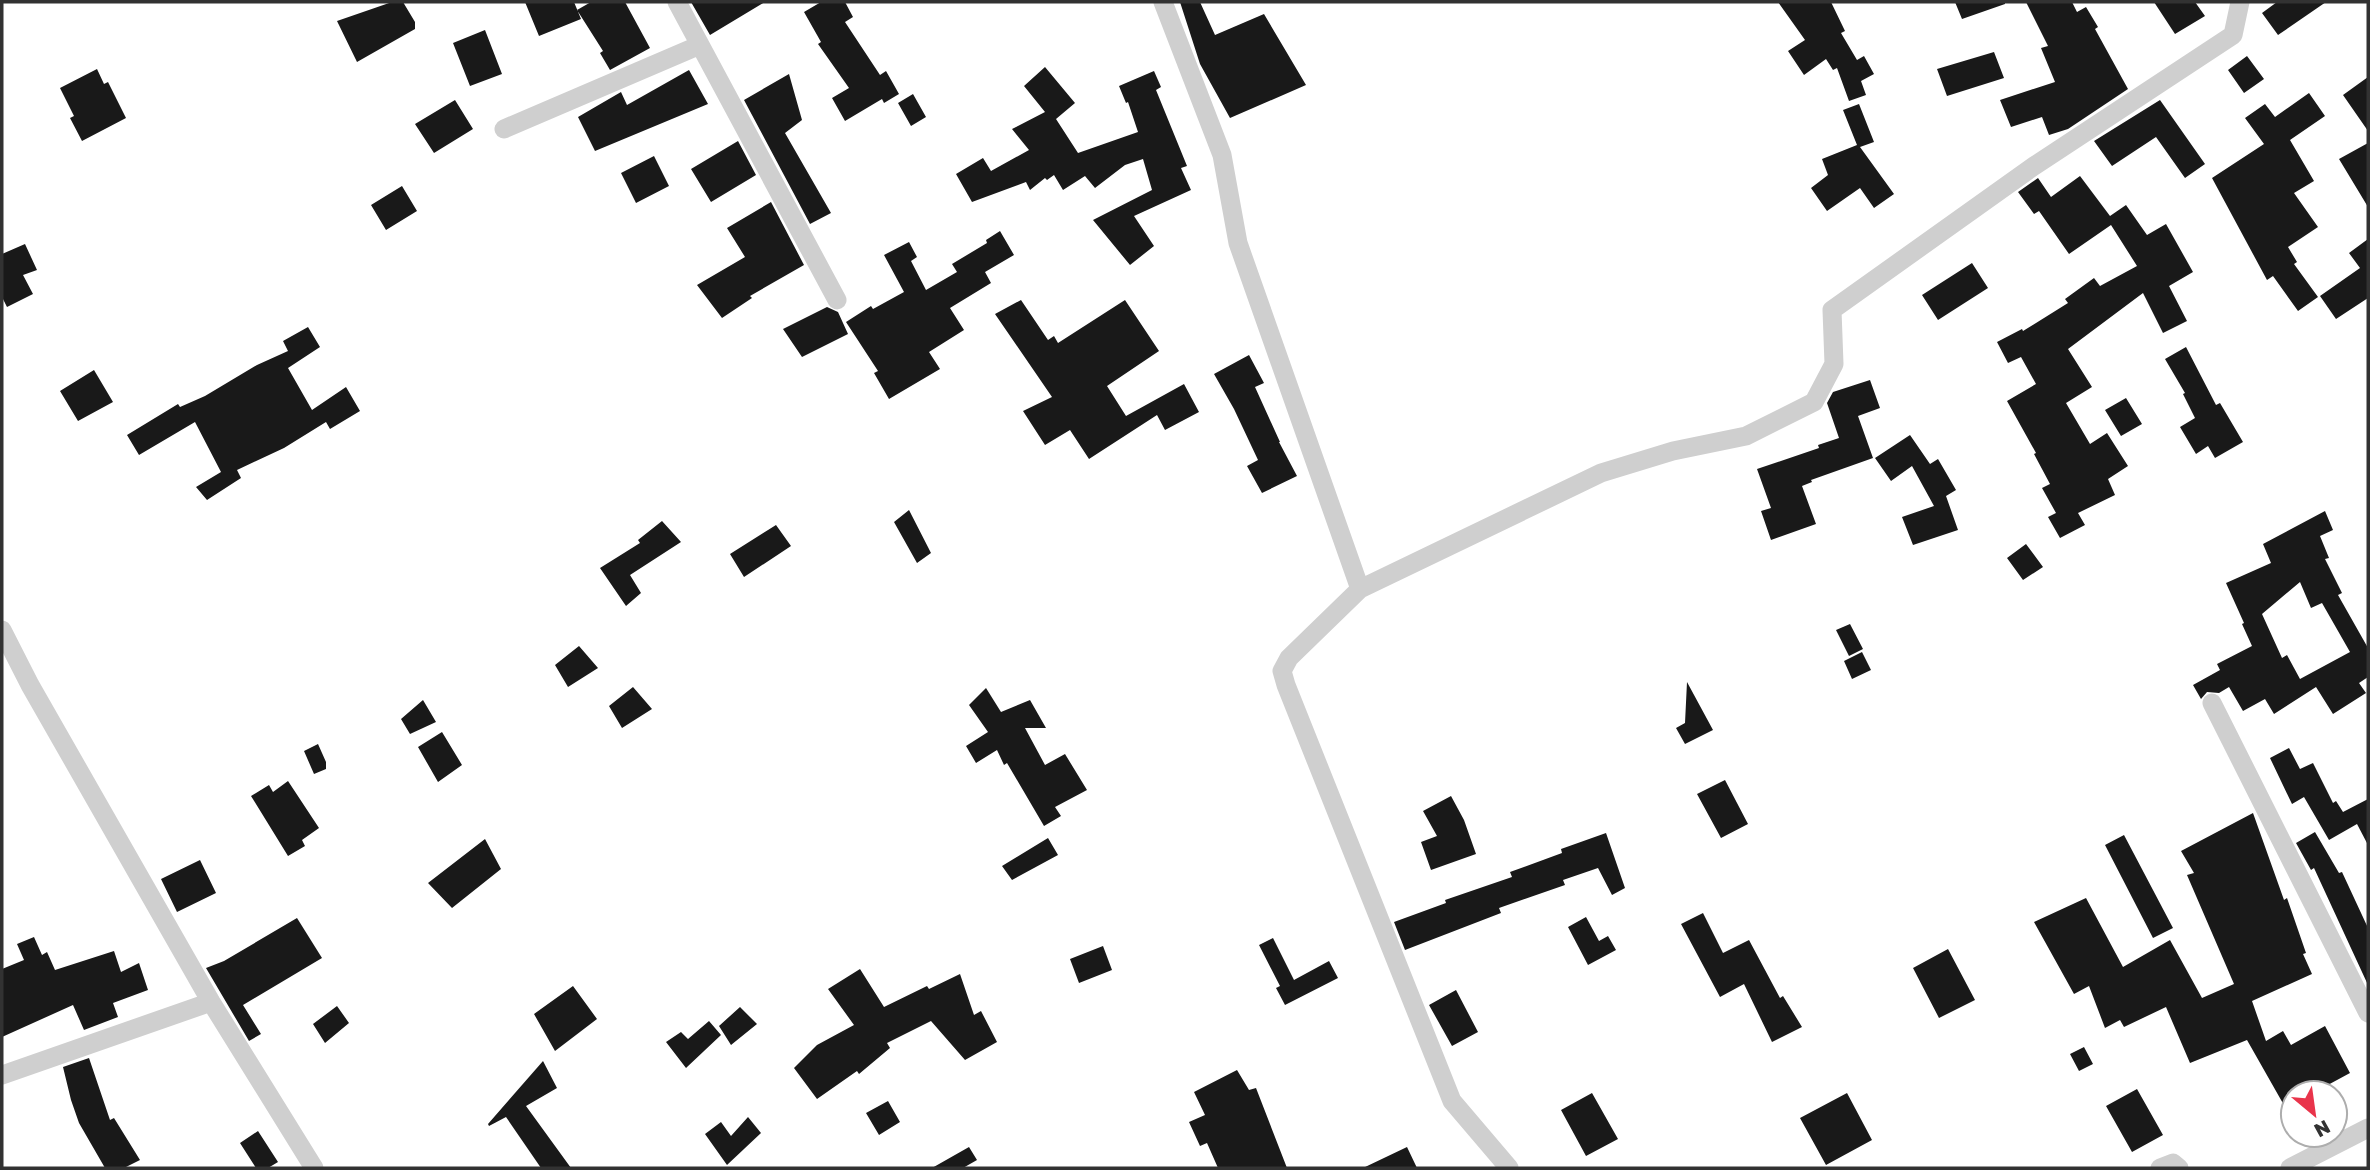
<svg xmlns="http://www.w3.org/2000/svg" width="2370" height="1170" viewBox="0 0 2370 1170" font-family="'Golos Text',sans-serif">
	<rect width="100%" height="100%" fill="#fff"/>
	<path fill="#191919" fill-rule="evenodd" d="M392,2H403L415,22V29L357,62L337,21Z
		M525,2H574L581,19L539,36Z
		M591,2H625L650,48L610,70L600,53L603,51L577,10Z
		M691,2H765L710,35Z
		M821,2H845L853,17L845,22L880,75L886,71L899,94L884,103L882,99L845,121L832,98L849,88L818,44L821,42L804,12Z
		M1180,2H1200L1215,35L1264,14L1306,85L1230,118L1200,64Z
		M1778,2H1831L1845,31L1841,33L1857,60L1864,56L1874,74L1861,81L1866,95L1849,101L1837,68L1833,70L1826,59L1804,75L1788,51L1805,40Z
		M1955,2H2005V4L1962,19Z
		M2026,2H2072L2077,12L2086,7L2098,27L2095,29L2128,89L2068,129L2049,135L2042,117L2011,127L2000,100L2055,82L2041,48L2048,46Z
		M2154,2H2195L2205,16L2175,34Z
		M2277,2H2326L2278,35L2262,13Z
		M485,30L502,74L470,86L453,43Z
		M1994,52L2004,78L1947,96L1937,69Z
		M2247,56L2264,79L2244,93L2228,70Z
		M1045,67L1075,103L1056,119L1078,153L1138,132L1128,102L1126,103L1119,86L1154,71L1161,87L1156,90L1187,166L1181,168L1191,190L1134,216L1154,246L1130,265L1093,220L1152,190L1143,159L1125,165L1095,188L1085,176L1063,190L1054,175L1047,180L1045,178L1030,190L1026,182L972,202L956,174L983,158L991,171L1029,150L1012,129L1045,112L1024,86Z
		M97,69L104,84L108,82L126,118L82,141L70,118L74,116L60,88Z
		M689,70L708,104L595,151L578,117L621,92L627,105Z
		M789,74L802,120L785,133L831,213L810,224L744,100Z
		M2368,77V131L2343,95Z
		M2309,93L2325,116L2290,140L2314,181L2294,193L2318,227L2288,247L2297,262L2294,264L2318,297L2298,311L2273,276L2267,280L2212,178L2264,144L2245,118L2265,104L2275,117Z
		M913,94L926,117L911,126L898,103Z
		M455,100L473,129L434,153L415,124Z
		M2160,100L2205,164L2185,178L2156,137L2112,166L2094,141Z
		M1859,104L1874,142L1860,147L1894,194L1874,208L1860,188L1827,211L1811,188L1828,175L1822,159L1857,145L1843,110Z
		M738,141L756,175L711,202L691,169Z
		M2368,143V207L2339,159Z
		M654,156L669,186L636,203L621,173Z
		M2080,176L2110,216L2126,205L2147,235L2166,224L2193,272L2169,286L2187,321L2163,333L2143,293L2068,349L2092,387L2066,403L2090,444L2107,433L2128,466L2108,479L2115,495L2078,513L2085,525L2060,538L2048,517L2056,513L2042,488L2050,484L2034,454L2036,453L2007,401L2036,384L2021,357L2008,363L1997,342L2022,329L2023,331L2068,303L2065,299L2094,278L2100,286L2137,266L2111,225L2069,254L2039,211L2034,214L2018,192L2038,178L2051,197Z
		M402,186L417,211L386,230L371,205Z
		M771,202L804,265L750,296L752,298L722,318L697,285L745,257L727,228Z
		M1000,231L1014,255L985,272L991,283L950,308L964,330L929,352L940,369L889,399L874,373L878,371L846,322L871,306L873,309L904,292L884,255L909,242L917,257L911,261L926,290L957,272L952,264L987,243L986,240Z
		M2368,239V298L2336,319L2320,296L2360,268L2349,253Z
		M25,244L37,270L23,275L33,294L7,307L2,297V254Z
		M1972,263L1988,288L1938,320L1922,295Z
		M1021,300L1048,340L1054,336L1058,343L1125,300L1159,351L1107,386L1126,416L1184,384L1199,412L1165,430L1157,415L1089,459L1070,430L1045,445L1023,411L1052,397L995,314Z
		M827,307L838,312L848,334L802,357L783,329Z
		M308,327L320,347L288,368L312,410L346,387L360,411L330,429L326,422L284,448L237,470L241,478L207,500L196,487L221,472L195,422L139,455L127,435L178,404L180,407L205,396L257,365L288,351L283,341Z
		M2186,347L2216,405L2220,403L2243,442L2215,458L2208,446L2196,454L2180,427L2195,418L2183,394L2185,393L2165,359Z
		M1249,355L1264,383L1255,387L1280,442H1279L1297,476L1262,493L1247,466L1258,460L1234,409L1214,374Z
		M94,370L113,402L78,421L60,391Z
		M1870,380L1880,408L1858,416L1873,458L1811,480L1812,482L1802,486L1816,524L1771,540L1761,511L1771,508L1757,469L1819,448L1818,445L1839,438L1827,403L1833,392Z
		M2126,398L2142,424L2121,436L2105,410Z
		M1910,435L1930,464L1938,459L1956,490L1946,496L1958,530L1913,545L1902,517L1934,506L1912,466L1891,481L1875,458Z
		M909,510L931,553L917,563L894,522Z
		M2325,511L2333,530L2320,536L2329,558L2325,559L2342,593L2338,595L2368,648V677L2359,683L2366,693L2333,714L2316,687L2274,714L2265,699L2243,711L2229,687L2219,693L2207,692L2201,699L2193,685L2220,670L2217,664L2252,646L2242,624L2244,623L2226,583L2271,563L2263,544ZM2300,582L2311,608L2322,603L2350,652L2300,679L2287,655L2282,658L2262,614Z
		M662,521L681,542L630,575L641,593L626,606L600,568L640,543L638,540Z
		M776,525L791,546L744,577L730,554Z
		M2026,544L2043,567L2023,580L2007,558Z
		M1850,624L1863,649L1849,656L1836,630Z
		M579,646L598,668L568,687L555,665Z
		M1862,652L1871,670L1852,679L1844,661Z
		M1687,682L1713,730L1685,744L1676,728L1685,723Z
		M633,687L652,709L622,728L609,706Z
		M986,688L1001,712L1030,700L1046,728H1025L1045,765L1065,754L1087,790L1055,807L1061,816L1044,826L1007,763L1004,765L997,750L976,763L966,746L988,732L969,705Z
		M423,700L436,722L410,734L401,719Z
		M442,732L462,765L438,782L418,747Z
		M318,744L326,762V769L314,774L304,751Z
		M2289,748L2300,769L2313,763L2333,803L2336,801L2343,812L2368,799V845L2357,824L2329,840L2304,797L2292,804L2270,758Z
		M1725,780L1748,824L1721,838L1697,794Z
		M288,781L319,828L302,840L305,846L288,856L251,796L269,785L273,792Z
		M1451,796L1464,820L1476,854L1431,870L1421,842L1437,836L1423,811Z
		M2253,813L2284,900L2287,898L2306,953L2303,954L2312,974L2252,1001L2266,1041L2283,1031L2291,1045L2325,1026L2350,1073L2313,1093H2293V1121L2247,1040L2190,1063L2166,1007L2124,1027L2120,1020L2105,1028L2089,986L2074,994L2034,922L2086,898L2123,967L2170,940L2202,998L2234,984L2187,875L2194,873L2181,851Z
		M2315,832L2339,873L2342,872L2368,928V985L2314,868L2311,870L2296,843Z
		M1606,833L1625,888L1612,895L1598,868L1563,880L1565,885L1499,908L1501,913L1405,950L1394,922L1446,903L1445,900L1512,877L1510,872L1562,853L1561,849Z
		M2124,835L2173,928L2153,938L2105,845Z
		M1048,838L1058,855L1012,880L1002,866Z
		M485,839L501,869L452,908L428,883Z
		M200,860L216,893L177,912L161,879Z
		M1703,913L1723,953L1749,940L1780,998L1783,996L1802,1027L1772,1042L1744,984L1720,997L1681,924Z
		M1586,917L1599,941L1608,936L1616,950L1588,965L1568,927Z
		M297,918L322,958L243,1005L261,1034L249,1041L206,968L224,961Z
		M34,937L42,955L47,952L55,970L114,951L121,972L139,963L148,990L113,1003L118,1017L84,1030L73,1005L2,1037V969L24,960L17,944Z
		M1273,938L1294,980L1329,961L1338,978L1285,1005L1276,988L1280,986L1259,945Z
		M1103,946L1112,970L1079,983L1070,959Z
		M1948,949L1975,1000L1939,1018L1913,968Z
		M860,969L884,1007L927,986L929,989L960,974L974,1015L981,1011L997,1042L965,1060L931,1021L887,1043L890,1048L859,1074L857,1071L817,1099L794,1068L817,1045L854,1025L828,989Z
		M573,986L597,1019L555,1051L534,1014Z
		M1456,990L1478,1032L1452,1046L1429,1005Z
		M337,1006L349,1023L325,1043L313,1024Z
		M740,1007L757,1024L731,1045L719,1026Z
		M709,1021L721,1035L686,1068L666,1042L681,1032L688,1039Z
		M2084,1047L2093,1064L2079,1071L2070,1054Z
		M89,1058L110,1120L114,1118L140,1160L124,1168H105L79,1123L71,1100L63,1067Z
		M543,1061L557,1088L526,1106L571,1168H541L506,1117L489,1126L488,1124Z
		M1237,1070L1249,1090L1256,1088L1287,1168H1218L1207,1143L1200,1146L1189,1122L1205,1115L1194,1092Z
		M2137,1089L2163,1135L2132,1152L2106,1106Z
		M1592,1093L1618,1139L1586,1156L1561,1110Z
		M1847,1093L1872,1140L1826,1165L1800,1118Z
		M888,1101L900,1122L879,1135L866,1113Z
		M748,1117L761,1133L727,1165L705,1134L721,1122L731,1136Z
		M258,1131L278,1162L268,1168H256L240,1143Z
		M969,1147L977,1160L963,1168H932Z
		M1407,1147L1417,1168H1363Z"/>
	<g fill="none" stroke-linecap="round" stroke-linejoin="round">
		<path stroke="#cfcfcf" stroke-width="19" d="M677,2L837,300
			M1163,2L1222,155L1238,243L1360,589L1289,658L1282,671L1286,685L1452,1101L1509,1168
			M504,129L700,45
			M1360,589L1601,473L1673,451L1746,436L1814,402L1834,364L1832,310L2034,166L2233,35L2240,2
			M2,630L30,685L211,1002L314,1168
			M2212,703L2368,1013
			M2,1075L211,1002
			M2160,1168L2173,1163L2179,1168
			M2290,1168L2368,1128"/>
	</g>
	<rect width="2370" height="1170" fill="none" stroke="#323232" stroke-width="7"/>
	<g transform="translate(2314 1114) rotate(151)"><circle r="33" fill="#ffffff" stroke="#adadad" stroke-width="2"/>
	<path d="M0-5L12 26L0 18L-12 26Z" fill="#e9344b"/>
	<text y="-10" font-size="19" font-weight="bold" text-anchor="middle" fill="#323232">N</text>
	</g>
</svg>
